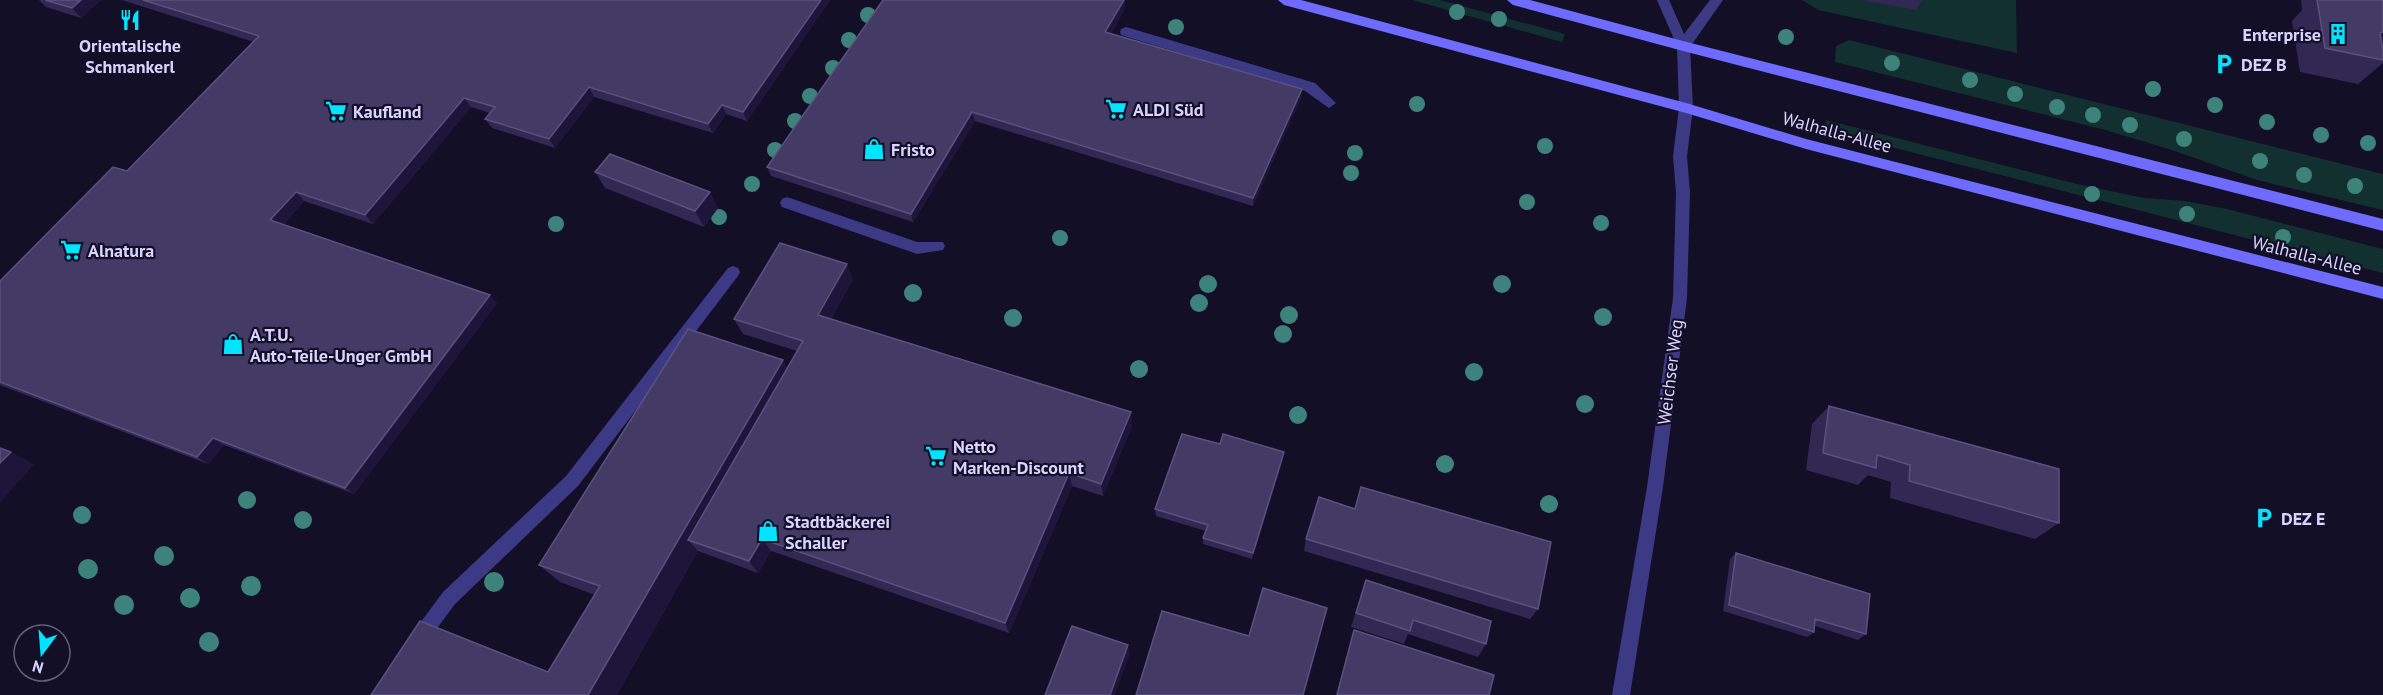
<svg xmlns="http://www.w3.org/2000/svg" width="2383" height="695" viewBox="0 0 2383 695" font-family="'PT Sans',sans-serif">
	<rect width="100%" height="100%" fill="#130f26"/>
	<path fill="#12302f" d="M1412,0H1440L1565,34L1562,42Z
		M1802,0H2016L2017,53L1818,10Z
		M1849,40L2383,174V210L2257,180L2169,149L2105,130L1835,62L1836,46Z
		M1826,120L2077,184L2144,198L2185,201L2227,209L2383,249V273L1825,130Z"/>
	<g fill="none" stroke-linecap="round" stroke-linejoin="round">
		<path fill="#3d3a85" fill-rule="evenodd" d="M1126,27L1315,83L1336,103L1329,108L1305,91L1121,35L1120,32L1121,29Z
			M787,197L917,242H943L945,246L943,250L917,254L782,207L780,203L782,199Z
			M733,266L738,268L740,272L738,276L578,486L455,604L424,646L418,648L412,646L410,640L412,634L443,592L566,476L728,268Z"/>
		<path fill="#3d3a85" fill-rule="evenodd" d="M1657,0H1669L1684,34L1710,0H1723L1690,47L1693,108L1687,156L1690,193L1687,298L1663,487L1630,695H1612L1647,487L1673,298L1676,193L1673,156L1679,108L1677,46Z"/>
		<path fill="#6f6bff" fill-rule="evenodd" d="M1278,0H1301L1686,103L1806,139L2383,287V299L1806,149L1686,113L1284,5Z
			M1507,0H1530L1683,41L2383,219V231L1683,51L1513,5Z"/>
	</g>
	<g fill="#3d827b">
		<circle cx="1457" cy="12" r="8"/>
		<circle cx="868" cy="15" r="8"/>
		<circle cx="1499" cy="19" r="8"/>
		<circle cx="1176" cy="27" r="8"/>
		<circle cx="1786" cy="37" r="8"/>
		<circle cx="849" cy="40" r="8"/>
		<circle cx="1892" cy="63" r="8"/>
		<circle cx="833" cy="68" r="8"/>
		<circle cx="1970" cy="80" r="8"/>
		<circle cx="2153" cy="89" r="8"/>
		<circle cx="2015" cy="94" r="8"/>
		<circle cx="810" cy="96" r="8"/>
		<circle cx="1417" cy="104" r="8"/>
		<circle cx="2215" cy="105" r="8"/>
		<circle cx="2057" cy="107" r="8"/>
		<circle cx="2093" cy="115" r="8"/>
		<circle cx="795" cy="121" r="8"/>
		<circle cx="2267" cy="122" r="8"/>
		<circle cx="2130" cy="125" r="8"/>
		<circle cx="2321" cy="135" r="8"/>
		<circle cx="2184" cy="139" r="8"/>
		<circle cx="2368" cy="143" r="8"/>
		<circle cx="1545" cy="146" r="8"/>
		<circle cx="775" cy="150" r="8"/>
		<circle cx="1355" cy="153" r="8"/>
		<circle cx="2260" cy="161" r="8"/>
		<circle cx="1351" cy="173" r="8"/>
		<circle cx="2304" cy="175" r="8"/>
		<circle cx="752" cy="184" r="8"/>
		<circle cx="2355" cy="186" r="8"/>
		<circle cx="2092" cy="194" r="8"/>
		<circle cx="1527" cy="202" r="8"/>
		<circle cx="2187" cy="214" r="8"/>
		<circle cx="719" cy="217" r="8"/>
		<circle cx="1601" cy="223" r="8"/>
		<circle cx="556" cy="224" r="8"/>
		<circle cx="2283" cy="237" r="8"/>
		<circle cx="1060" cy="238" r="8"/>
		<circle cx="1208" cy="284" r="9"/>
		<circle cx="1502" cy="284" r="9"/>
		<circle cx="913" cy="293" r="9"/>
		<circle cx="1199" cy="303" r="9"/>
		<circle cx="1289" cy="315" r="9"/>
		<circle cx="1603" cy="317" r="9"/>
		<circle cx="1013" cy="318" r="9"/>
		<circle cx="1283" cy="334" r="9"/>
		<circle cx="1139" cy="369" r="9"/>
		<circle cx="1474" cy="372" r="9"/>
		<circle cx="1585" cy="404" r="9"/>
		<circle cx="1298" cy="415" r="9"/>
		<circle cx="1445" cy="464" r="9"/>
		<circle cx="247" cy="500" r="9"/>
		<circle cx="1549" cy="504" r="9"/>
		<circle cx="82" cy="515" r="9"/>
		<circle cx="303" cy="520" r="9"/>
		<circle cx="164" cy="556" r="10"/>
		<circle cx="88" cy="569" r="10"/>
		<circle cx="494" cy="582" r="10"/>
		<circle cx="251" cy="586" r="10"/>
		<circle cx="190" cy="598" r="10"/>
		<circle cx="124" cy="605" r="10"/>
		<circle cx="209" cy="642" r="10"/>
	</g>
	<path fill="#312854" d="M39,0H101L81,18L46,7Z
		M122,0H830L747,121L726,114L713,133L594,97L555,148L492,128L485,119L490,113L471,107L373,224L304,201L283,225L497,303L354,494L224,445L208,464L0,385V281L127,171L254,42Z
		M1861,0H1922L1916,10Z
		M2301,0H2383L2382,45L2383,50V63L2358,84L2300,72L2292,21L2302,10Z
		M1125,8L1111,34L1302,89L1301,98L1253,206L975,121L913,222L771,176L767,167Z
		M595,172L718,208L704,227L605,188Z
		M853,279L831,319L1132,426L1103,496L1072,486L1009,633L771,551L758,573L698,551L617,695H371L548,672L595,595L560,582L539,565L787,368L797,351L743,334L734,319Z
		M1829,406L2059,523L2035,539L1890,498L1891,482L1868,475L1858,485L1806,470L1812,424Z
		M1220,444L1284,452L1283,459L1252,559L1203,544V538L1206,531L1156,516L1155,509Z
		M1306,539L1538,609L1530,619L1304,551Z
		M1736,553L1866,634L1858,640L1815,626L1814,632L1807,637L1723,611L1730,559Z
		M1366,580L1486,644L1478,657L1408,634L1404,644L1351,627Z
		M1354,630L1489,695H1336Z"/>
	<path fill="#1d163a" d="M81,0H101L81,18L72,8Z
		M821,0H830L747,121L743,112Z
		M1124,0H1125V8L1106,42L1105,32Z
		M2383,32V44L2357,55L2380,33Z
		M589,87L594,97L555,148L549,139Z
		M1302,89L1301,98L1253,206V198Z
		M464,98L471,107L373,224L365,215Z
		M722,105L726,114L713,133L708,124Z
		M972,112L975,121L913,222L911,214Z
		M296,192L304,201L279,229L270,220Z
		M710,192L718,208L704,227L695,211Z
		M847,264L853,279L825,329L818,315Z
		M490,295L497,303L354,494L345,488Z
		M783,360L795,382L688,540L698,551L617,695H588Z
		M1131,412L1132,426L1103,496L1101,484Z
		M213,438L224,445L208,464L197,457Z
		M11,452L34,464L0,503V463Z
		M1284,452L1283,459L1252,559L1253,553Z
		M1069,473L1072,486L1009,633L1005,623Z
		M762,539L771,551L758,573L749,561Z
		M1128,645L1130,654L1115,695H1110Z"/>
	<path fill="#433a66" stroke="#5a527e" stroke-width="1.5" d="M45,0H81L72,8Z
		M143,0H821L743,112L722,105L708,124L589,87L549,139L485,119L495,107L464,98L365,215L296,192L270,220L490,295L345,488L213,438L197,457L0,382V281L113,167L127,171L259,36Z
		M883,0H1124L1105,32L1302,89L1253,198L972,112L911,214L767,167Z
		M2317,0H2383V32L2380,33L2383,50V60L2325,48Z
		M610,154L710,192L695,211L595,172Z
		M780,243L847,264L818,315L1131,412L1101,484L1069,473L1005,623L762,539L749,561L688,540L803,341L734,319Z
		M688,329L783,360L588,695H371L420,621L548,672L600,586L539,565Z
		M1829,406L2059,469V523L1909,481L1910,465L1877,455L1876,468L1823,453Z
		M1182,434L1220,444L1223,434L1284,452L1253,553L1203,538L1208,525L1155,509Z
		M0,448L11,452L0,463Z
		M1361,487L1551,542L1538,609L1306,539L1319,497L1355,509Z
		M1736,553L1870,594L1866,634L1815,619L1814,632L1729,605Z
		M1366,580L1491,621L1486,644L1413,620L1410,631L1356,613Z
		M1263,588L1327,608L1303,695H1136L1162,611L1249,636Z
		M1072,626L1128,645L1110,695H1045Z
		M1354,630L1494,675L1489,695H1337Z"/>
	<defs>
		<symbol id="restaurant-bare" viewBox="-9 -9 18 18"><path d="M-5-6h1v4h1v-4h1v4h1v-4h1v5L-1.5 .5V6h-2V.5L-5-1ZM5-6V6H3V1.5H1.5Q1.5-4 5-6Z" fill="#00e5ff" stroke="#130f26" stroke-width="2.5" paint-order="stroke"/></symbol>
		<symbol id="building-bare" viewBox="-9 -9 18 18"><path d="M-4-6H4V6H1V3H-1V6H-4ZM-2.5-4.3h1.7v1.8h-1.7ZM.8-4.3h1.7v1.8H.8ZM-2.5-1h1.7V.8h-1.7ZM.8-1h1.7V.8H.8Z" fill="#00e5ff" stroke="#130f26" stroke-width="2.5" paint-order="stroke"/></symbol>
		<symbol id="parking-bare" viewBox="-9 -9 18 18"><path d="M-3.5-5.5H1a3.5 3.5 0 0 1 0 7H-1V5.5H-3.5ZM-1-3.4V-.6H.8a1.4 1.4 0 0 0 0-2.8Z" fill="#00e5ff" stroke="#130f26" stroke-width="2.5" paint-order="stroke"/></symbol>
		<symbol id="supermarket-bare" viewBox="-9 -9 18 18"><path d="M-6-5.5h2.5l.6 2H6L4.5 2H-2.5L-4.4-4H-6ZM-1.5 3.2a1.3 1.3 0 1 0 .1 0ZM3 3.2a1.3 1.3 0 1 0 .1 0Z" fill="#00e5ff" stroke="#130f26" stroke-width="2.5" paint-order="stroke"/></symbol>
		<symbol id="shop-bare" viewBox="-9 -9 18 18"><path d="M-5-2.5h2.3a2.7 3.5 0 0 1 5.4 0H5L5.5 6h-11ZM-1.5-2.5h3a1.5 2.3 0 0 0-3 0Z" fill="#00e5ff" stroke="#130f26" stroke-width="2.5" paint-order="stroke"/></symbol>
	</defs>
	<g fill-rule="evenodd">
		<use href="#restaurant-bare" x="115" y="5" width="30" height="30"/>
		<use href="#building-bare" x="2323" y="19" width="30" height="30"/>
		<use href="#parking-bare" x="2209" y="49" width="30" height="30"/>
		<use href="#supermarket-bare" x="1101" y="94" width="30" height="30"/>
		<use href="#supermarket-bare" x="321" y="96" width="30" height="30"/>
		<use href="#shop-bare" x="859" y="134" width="30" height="30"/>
		<use href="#supermarket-bare" x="56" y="235" width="30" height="30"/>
		<use href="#shop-bare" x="218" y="329" width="30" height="30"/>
		<use href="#supermarket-bare" x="921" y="441" width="30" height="30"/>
		<use href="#parking-bare" x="2249" y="503" width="30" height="30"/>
		<use href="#shop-bare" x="753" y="516" width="30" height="30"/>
	</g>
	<g text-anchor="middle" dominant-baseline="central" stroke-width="4.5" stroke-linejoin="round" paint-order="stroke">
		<g font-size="18" font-weight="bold" fill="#d9d4ff" stroke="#130f26" text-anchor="start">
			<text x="2321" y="34" text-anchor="end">Enterprise</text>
			<text x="130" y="45" text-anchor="middle">Orientalische<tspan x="130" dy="21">Schmankerl</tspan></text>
			<text x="2241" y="64">DEZ B</text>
			<text x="1133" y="109">ALDI Süd</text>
			<text x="353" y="111">Kaufland</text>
			<text x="891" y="149">Fristo</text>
			<text x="88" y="250">Alnatura</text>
			<text x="250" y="334">A.T.U.<tspan x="250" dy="21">Auto-Teile-Unger GmbH</tspan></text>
			<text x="953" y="446">Netto<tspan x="953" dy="21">Marken-Discount</tspan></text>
			<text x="2281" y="518">DEZ E</text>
			<text x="785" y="521">Stadtbäckerei<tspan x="785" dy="21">Schaller</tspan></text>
		</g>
		<g font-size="18" fill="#d9d4ff" stroke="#130f26">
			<text transform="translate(1837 132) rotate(15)">Walhalla-Allee</text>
			<text transform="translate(2307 255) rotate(14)">Walhalla-Allee</text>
			<text transform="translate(1670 372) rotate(-83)">Weichser Weg</text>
		</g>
	</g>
	<g transform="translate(42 653) rotate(196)"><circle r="28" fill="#130f26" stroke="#625e7d" stroke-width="1.5"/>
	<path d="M0-4.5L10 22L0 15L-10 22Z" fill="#00e5ff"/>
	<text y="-9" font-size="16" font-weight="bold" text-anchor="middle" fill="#d9d4ff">N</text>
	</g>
</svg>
